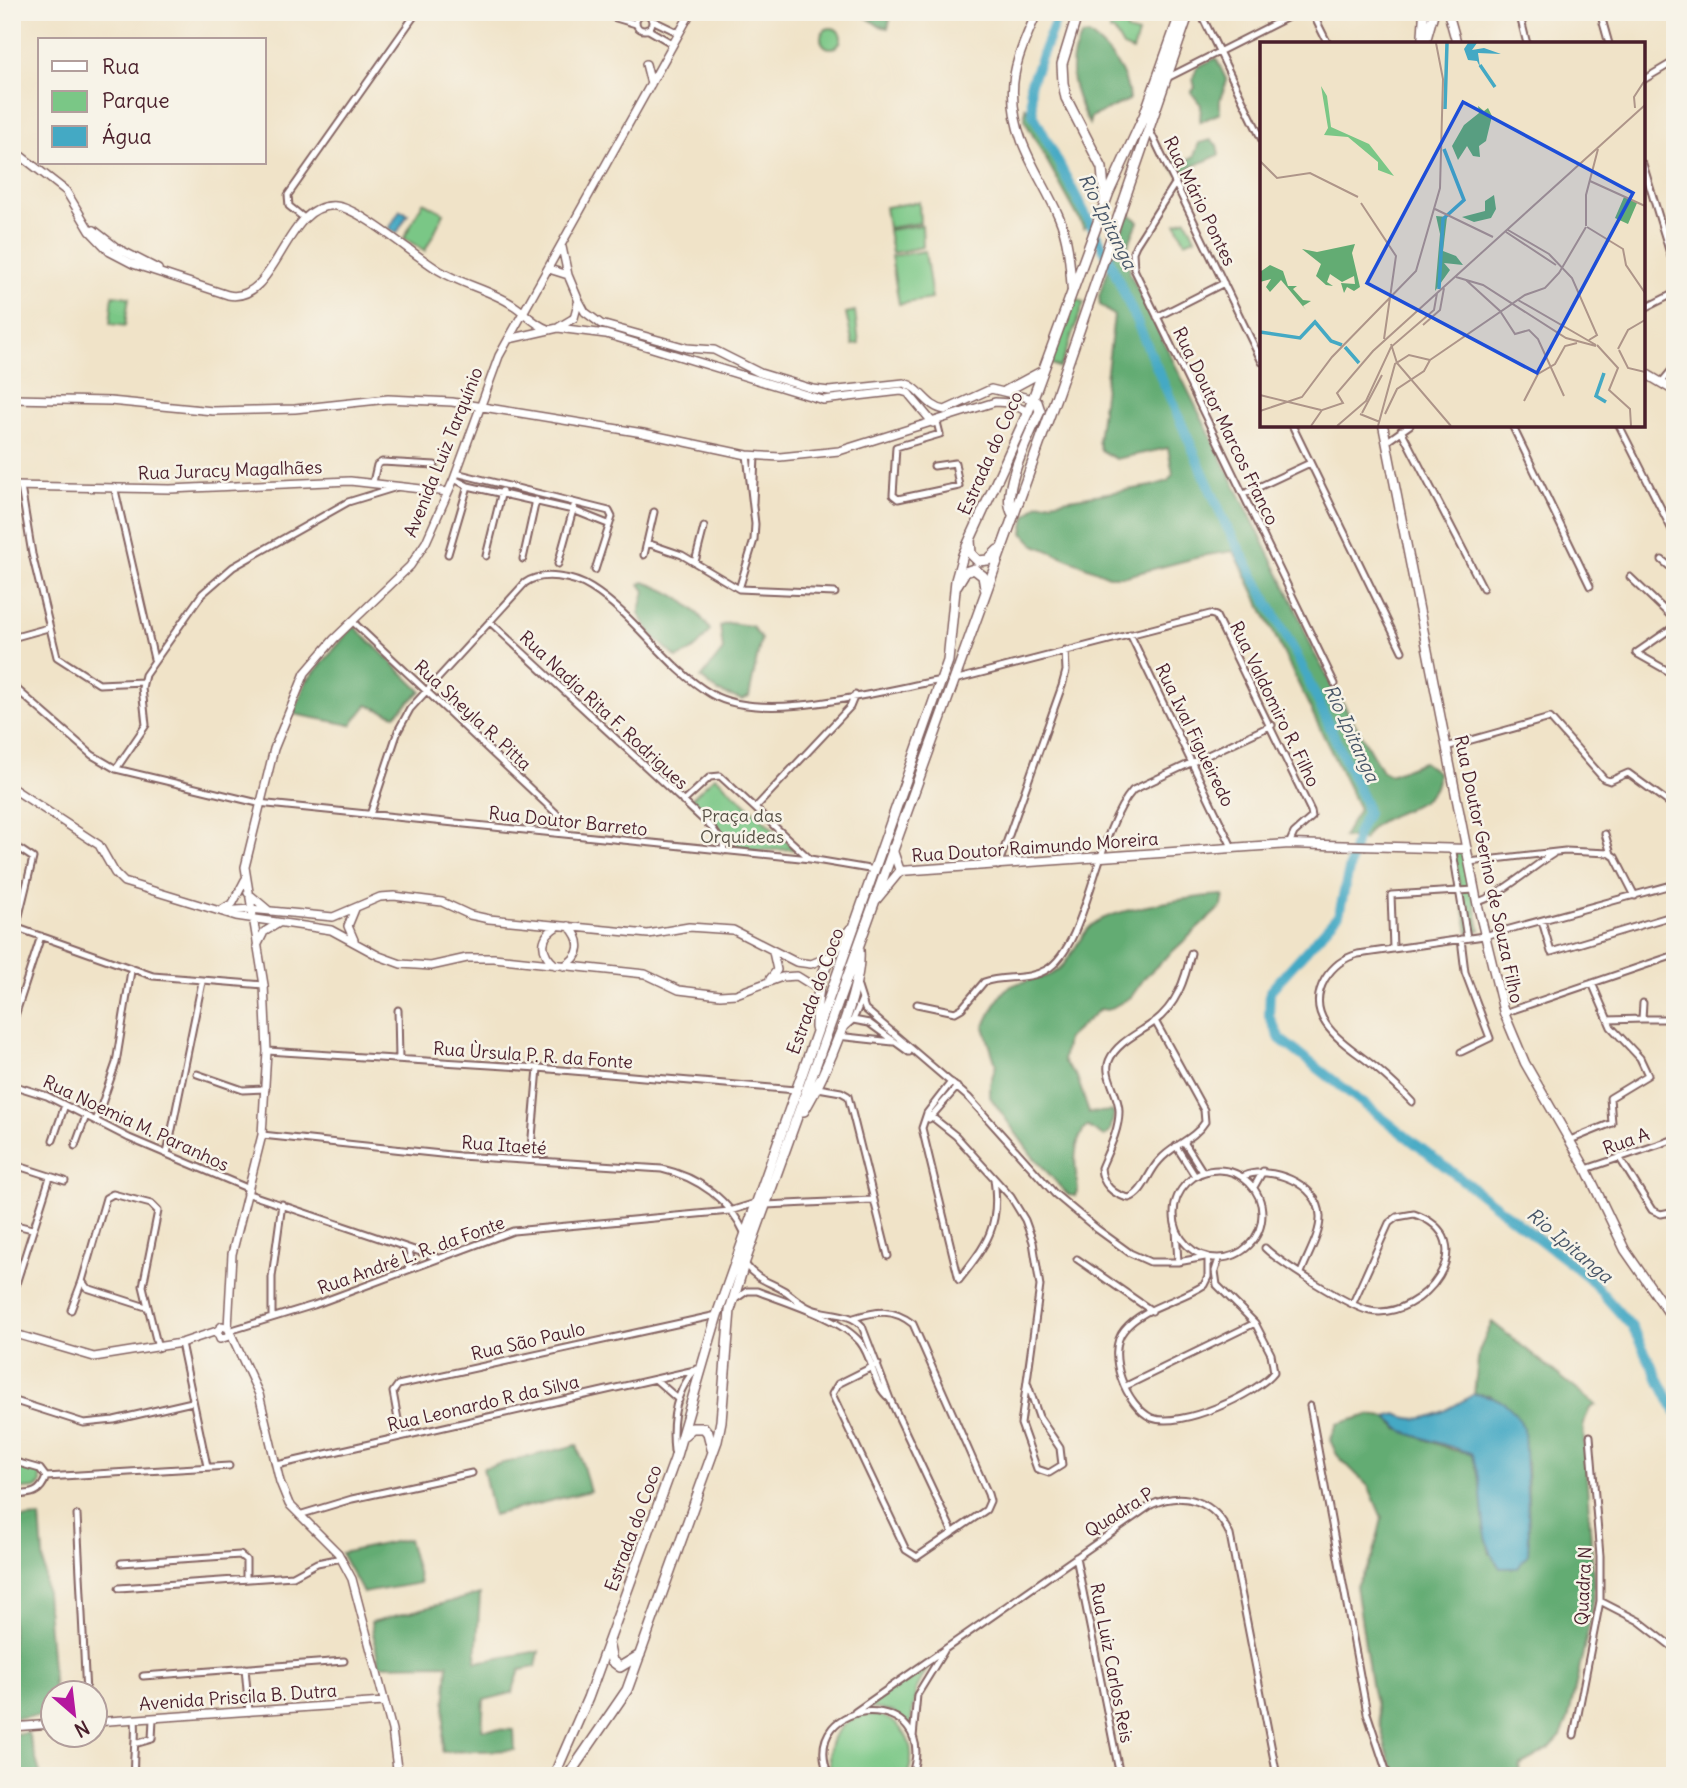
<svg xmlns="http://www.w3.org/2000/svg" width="1687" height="1788" viewBox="0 0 1687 1788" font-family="Delius,sans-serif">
	<rect width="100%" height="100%" fill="#f7f3e8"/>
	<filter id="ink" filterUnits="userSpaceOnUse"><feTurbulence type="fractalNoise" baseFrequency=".0143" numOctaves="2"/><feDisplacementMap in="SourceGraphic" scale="14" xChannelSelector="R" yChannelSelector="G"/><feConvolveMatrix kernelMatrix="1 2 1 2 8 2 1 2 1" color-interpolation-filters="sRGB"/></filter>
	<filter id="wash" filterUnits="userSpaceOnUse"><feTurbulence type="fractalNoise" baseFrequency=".00686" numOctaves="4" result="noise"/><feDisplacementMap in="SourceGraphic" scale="28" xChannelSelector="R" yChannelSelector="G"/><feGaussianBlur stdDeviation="1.57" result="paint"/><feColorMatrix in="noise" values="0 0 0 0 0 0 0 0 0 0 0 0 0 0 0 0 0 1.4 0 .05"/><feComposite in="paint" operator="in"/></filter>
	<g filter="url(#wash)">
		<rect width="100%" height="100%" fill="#f0e3c8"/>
		<path fill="#7ac786" stroke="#627358" stroke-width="2" d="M1117,12L1122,17L1143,12L1134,15L1126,26L1127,31L1138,34L1133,51L1123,47L1114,31H1110V22Z
			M821 38a10 10 0 1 1 20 0a10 10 0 1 1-20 0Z
			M423,202L444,213L425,251L404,238Z
			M919,202L920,223L888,228L885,207Z
			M1186,219L1195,238L1185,242L1176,223Z
			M922,225L923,247L892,253L888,230Z
			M925,251L932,299L899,304L891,256Z
			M113,295L129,297L125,326L110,324Z
			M1073,298L1084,302L1060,368L1050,363Z
			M855,311L859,344L853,345L846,313Z
			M715,776L795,849L742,851L689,801Z
			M1464,849L1480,930L1468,932L1453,850Z
			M12,1463L40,1471L41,1484L36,1488L12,1490Z
			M931,1661L916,1690L910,1727L893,1712L866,1707Z
			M865,1714C900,1714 920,1743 907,1776H833C822,1747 835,1723 865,1714Z"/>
		<path fill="#63ac73" stroke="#56664f" stroke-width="2" d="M859,12H892L888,28L879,26Z
			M1089,35C1109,50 1128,73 1129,100L1091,117L1089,124C1074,95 1063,65 1082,36Z
			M1216,58L1227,81L1220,99V113L1200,122L1201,105L1191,92L1195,88L1193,78L1197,67Z
			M1025,106L1088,225L1084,228L1025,121Z
			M1211,140L1217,145L1219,155L1178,173L1171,166L1175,157L1188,160L1194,156L1199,143Z
			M1131,215L1138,222L1127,248L1130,274L1293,602L1314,653L1382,771L1390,775L1423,762L1437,772C1441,814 1375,807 1364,840L1343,837L1359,809L1234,551L1207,555L1126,576H1109L1035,545L1023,533L1026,516L1038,504L1152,486L1168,481L1173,474L1168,448L1116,459L1101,450L1098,441L1114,316L1100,305L1099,296L1126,218Z
			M644,582C671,591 696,606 710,630C701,644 693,652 677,658L653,636L639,614L645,591L640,584Z
			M728,623L752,626L761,639L749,697L742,700L719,692L701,678L723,650L720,626Z
			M354,626L421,691L395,715L367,705L351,725L293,714L306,682Z
			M1224,895L1222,906L1146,976L1131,997L1108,1010L1100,1009L1067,1039L1063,1061L1077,1077L1089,1113L1112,1111L1114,1114L1110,1132L1104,1137L1087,1126C1071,1144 1075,1168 1078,1189L1075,1196L1068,1195L1031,1154L990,1097V1084L996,1065L984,1027C990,1016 996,1000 1005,990C1019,978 1045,982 1059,969C1073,957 1078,938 1091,926C1108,909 1198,896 1224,895Z
			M1492,1322L1596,1405L1590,1408L1583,1424L1594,1587L1590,1621L1568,1720L1561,1736L1549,1749L1520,1765L1518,1776H1397L1388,1756L1372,1690L1356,1586L1373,1557L1382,1518L1369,1487L1337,1455L1330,1440L1337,1424L1369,1415L1386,1417L1398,1429L1453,1450L1471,1453C1483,1478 1483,1525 1490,1554L1529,1536L1527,1463L1490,1395L1474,1394L1479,1351Z
			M577,1445L590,1491L493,1515L483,1468Z
			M40,1517L54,1693L52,1715L12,1718V1519Z
			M408,1539L420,1583L363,1593L341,1553Z
			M480,1594L476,1662L539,1651L536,1667L520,1670L512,1693L484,1700L482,1729L514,1730L515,1750L442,1752L448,1664L379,1665L371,1622Z
			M28,1733L41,1776H12V1734Z"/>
		<path fill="#44a9c4" stroke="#476478" stroke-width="2" d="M400,210L408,214L397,233L389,229Z
			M1474,1394C1499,1395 1514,1406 1524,1429L1529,1536L1528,1554L1518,1568H1500C1474,1535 1489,1489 1471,1453L1404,1432L1386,1417L1397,1414C1423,1428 1450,1408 1474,1394Z"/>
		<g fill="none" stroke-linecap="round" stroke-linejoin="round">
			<path stroke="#44a9c4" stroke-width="10" d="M1059,12L1030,85L1033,114L1110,261L1226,525L1297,656L1365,803L1367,813L1357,834L1339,914L1270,991L1269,1016L1280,1039L1588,1277L1632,1327L1675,1411"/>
		</g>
	</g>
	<g filter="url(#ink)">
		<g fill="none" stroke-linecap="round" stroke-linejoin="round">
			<defs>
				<path id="minor" d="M596,12L636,24
					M1200,12L1262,140
					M1312,12L1328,44
					M1519,12L1527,44
					M1600,12L1609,44
					M636 22a8 8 0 1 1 16 0a8 8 0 1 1-16 0Z
					M652,20L679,33
					M647,29L673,44
					M1167,78L1298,12
					M1643,80L1675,61
					M1149,129L1262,362
					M1643,164L1675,270
					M1176,182L1136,245L1133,252L1134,269L1335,684
					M304,218L289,206L288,195L417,12
					M1643,309L1675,293
					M1157,317L1224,283
					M1661,383L1675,366
					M1292,425L1402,651
					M1512,425L1590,586
					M1619,425L1672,530
					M1401,430L1483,588
					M1386,442L1410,425
					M934,466L955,463L959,486L898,499L893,495L896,447L940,434L937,422
					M456,473L609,511L612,517L595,570
					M454,479L468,486L573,510L608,524
					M373,482L377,465L382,462L435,465
					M21,487L32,554L57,657L99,684L143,682
					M115,490L154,659
					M1244,494L1310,463
					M753,503L755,456
					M647,543L682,555L739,589L835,593
					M448,554L468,486
					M644,555L654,512
					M486,556L502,491
					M523,559L536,500
					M1662,560L1675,571
					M695,562L704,527
					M558,564L574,506
					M1630,577L1675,620
					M739,589L754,540L755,524L747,455
					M352,621L556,813L563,822L564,834
					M490,622L712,828L723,843L724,851
					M1675,626L1636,653L1675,675
					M1130,634L1233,849
					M12,638L48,628
					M954,680L1210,614L1216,616L1311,811L1312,817L1294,833L1289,844
					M12,685L92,755L116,769L258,803L810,859L875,870
					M1446,747L1550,718L1604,779L1610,781L1628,773L1675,807
					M116,769L146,725L142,688L145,675L202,594L233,567L348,502L397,487
					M683,802L710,777L720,776L809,858
					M756,807L850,707L855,695
					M370,815L398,731L410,709L525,583C542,571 574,577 591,588C636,616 665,667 711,694C764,725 882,690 942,680
					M1605,834L1611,854
					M12,844L33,858L16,928
					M1453,852L1467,938
					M1469,862L1565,851L1609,853L1615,857L1635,896
					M998,866L1062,686L1066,671L1065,650
					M1477,902C1495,899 1535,865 1553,854
					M1542,921L1551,952L1675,915
					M12,926L153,976L264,985
					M1461,939L1465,972L1490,1038L1461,1052
					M1393,948L1391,895L1475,890
					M857,984L865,1009L969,1098L1055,1194L1097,1229L1130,1253L1150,1262H1178L1205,1257
					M917,1004L955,1012L962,1008L984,982C1004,975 1027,981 1046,970C1088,946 1095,833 1133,790L1272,725
					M398,1010L399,1059
					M1504,1013L1675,955
					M1642,1019H1664
					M853,1020L869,1023L909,1052
					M1608,1020L1642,1019L1643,1003
					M1155,1021L1204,1110L1205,1122C1194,1140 1172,1145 1159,1161C1148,1172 1144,1193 1129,1198C1113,1195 1102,1184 1101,1168C1108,1151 1119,1131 1119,1112C1120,1096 1103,1075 1109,1061C1116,1043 1139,1033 1153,1023C1177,1005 1185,980 1191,953
					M12,1025L41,936
					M844,1028L853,1020L861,1001
					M837,1036L893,1042
					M267,1051L538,1068L796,1090
					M197,1074L243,1090L266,1089
					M951,1082L927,1113L922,1128L959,1280
					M12,1085L47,1096L129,1138L247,1188
					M818,1088L841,1092L848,1096L888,1256
					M1412,1102C1401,1090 1389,1079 1376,1068C1352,1047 1300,1022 1325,979C1333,966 1343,958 1358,954L1484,936L1675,884
					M927,1113L956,1136L1011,1197L1025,1220L1033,1242L1040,1286L1021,1424L1037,1469L1049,1473L1062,1465L1060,1448L1039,1417L1028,1385
					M929,1119L957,1087
					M96,1121L116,1063L131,971
					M262,1135L460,1156L662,1169C698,1177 730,1200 745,1234
					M53,1140L65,1105
					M1570,1140L1612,1123L1610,1098L1648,1075L1640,1058L1611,1027L1592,983
					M1184,1142L1203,1172
					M75,1146L86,1116
					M1176,1146L1195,1176
					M167,1154L202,982
					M1619,1157L1652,1210L1661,1214L1675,1211
					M530,1160L538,1068
					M12,1164L65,1181
					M1586,1169L1675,1139
					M1174 1214a44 44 0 1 1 88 0a44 44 0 1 1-88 0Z
					M1244,1176C1269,1165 1319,1183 1320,1216C1321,1234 1307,1256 1301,1273
					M1254,1187L1263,1171
					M246,1193L438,1258
					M766,1205L872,1200
					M12,1224L32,1229
					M1176,1230L1178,1262
					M1265,1248C1279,1262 1350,1307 1370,1311C1423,1321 1487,1239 1414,1214L1397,1217L1389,1223L1353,1303
					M1208,1257V1277L1204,1285C1180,1301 1142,1307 1124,1330C1105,1353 1126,1406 1152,1418C1180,1429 1257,1394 1274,1372L1271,1354L1255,1323L1217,1285L1215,1271L1219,1259
					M1077,1259L1152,1311
					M745,1264C757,1280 768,1281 785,1291C794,1297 801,1305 812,1309C828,1315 850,1312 862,1326L890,1399L953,1533
					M408,1269L411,1259L409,1251
					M959,1280C987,1244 1001,1226 994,1179
					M16,1284L50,1177
					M734,1300L747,1291H757C785,1302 840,1318 860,1342C874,1359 872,1385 890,1399
					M146,1307L87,1288L82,1281L106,1198L113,1194L151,1204L158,1211L143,1286L158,1348
					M71,1310L82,1281
					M272,1316V1277L282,1204
					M854,1318C877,1311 893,1308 913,1324L988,1494L990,1501L986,1510L917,1557L906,1550L832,1394L838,1384L878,1364
					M229,1331L314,1305L513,1231L730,1211L756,1203
					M181,1343L207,1466
					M655,1379L679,1400
					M1126,1386L1255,1323
					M12,1400L84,1423L114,1420L192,1402
					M1310,1406L1367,1713L1388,1776
					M401,1436L393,1392L398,1385L717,1315
					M674,1451C671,1422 675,1391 696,1369
					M12,1461L40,1469L46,1477C40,1495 30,1494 12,1495
					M277,1465L695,1370
					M46,1477L229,1466
					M77,1515L86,1694
					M299,1515L352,1499L472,1473
					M1076,1557L1120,1776
					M121,1563L240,1555L246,1560V1579
					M119,1588L293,1576L317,1563L342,1558
					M1600,1601L1639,1621L1675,1649
					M245,1668L249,1712
					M143,1676L344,1661
					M855,1712L1151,1505C1184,1490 1215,1501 1230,1535L1277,1776
					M1574,1735L1600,1601V1556L1590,1436
					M913,1737L917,1695L944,1651
					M138,1743L152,1739L153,1719
					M134,1776C132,1756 137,1740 135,1720
					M829,1776C795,1692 944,1688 911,1776"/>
				<path id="tertiary" d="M646,64L651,84
					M12,149L66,191L90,231L110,252L133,264L228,295C277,305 284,201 336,206C360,208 416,257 440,271C463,285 491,290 513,305C526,313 532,323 547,329
					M94,230L117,248L158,269
					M562,247L568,275L578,299L585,312L601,324L687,348L714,350L760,373L813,389L829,391L904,383C921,387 926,407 945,410L991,389L1033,399
					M549,269L568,275
					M559,327L574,318L578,303
					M509,339L558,328L606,334L823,400L901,391L908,393L933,423
					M12,399L110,401L213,411L295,409L388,399L452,402L643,433L747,455L780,457L839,451L995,402L1010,403L1028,412
					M12,486L170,489L350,481L448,492
					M12,788L99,845L115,873L124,882L236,916L331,930L379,956L401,964L431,966L467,958H494L645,974L679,990L720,995L736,994L782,977L797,976L818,989
					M248,893L268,910
					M223,909L233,903L245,880
					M224,911L250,909L333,917L380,897L394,896L442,902L470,915L489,919L648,934L689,927L733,930L796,962L811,964L828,957
					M354,940L348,926L355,909
					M257,946L264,932L279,923
					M555,965C539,951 540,936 558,926
					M564,966C582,956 583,941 569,926
					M770,979L777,970L773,952
					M228,1328L232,1254L262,1135L267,1051L264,985L245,867L274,749L305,673L334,639L410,566L426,542L454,479L499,356L691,12
					M12,1333L94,1357L181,1343L217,1331
					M229,1336L220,1339L217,1331L222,1326L228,1328L259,1394L280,1482L289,1504L338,1553L352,1579L392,1730L398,1776
					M94,1722L384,1702
					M12,1727L52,1724"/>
				<path id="secondary" d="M1037,12C1026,38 1012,66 1013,94C1013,143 1041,175 1059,217C1069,240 1070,267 1072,291
					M1448,12L1457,44
					M1422,44L1424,12
					M1425,44L1434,12
					M1643,372L1675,391
					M1383,425L1477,902L1504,1013L1525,1063L1586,1169L1625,1250L1675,1322
					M892,848L900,871
					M877,899L900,871L1289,844L1467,849"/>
				<path id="primary" d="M1078,12L1062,64L1063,83L1066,98L1102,168L1105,202"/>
				<path id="trunk" d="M1006,391L1043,371
					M1013,514C999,493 1030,434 1040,411L1037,402L1033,399
					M970,540L971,554L978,561L988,560L998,550
					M957,585L965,572L974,569L983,576L985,588
					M816,1028C816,984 822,962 851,929
					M804,1111C825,1075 862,991 859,950
					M684,1435L692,1428H704L708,1433L712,1449
					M609,1647L612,1661L620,1667L640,1655
					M554,1776L588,1698L675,1459L717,1315L948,661L956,580L963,555L1028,412L1109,192L1144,116L1181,12
					M568,1776L627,1690L717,1441L721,1421L730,1310L744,1264L1058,392L1189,12"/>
			</defs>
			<use href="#minor" stroke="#846462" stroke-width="9"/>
			<use href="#tertiary" stroke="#846462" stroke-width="10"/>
			<use href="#secondary" stroke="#846462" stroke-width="11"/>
			<use href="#primary" stroke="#846462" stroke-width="12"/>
			<use href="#trunk" stroke="#846462" stroke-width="12"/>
			<use href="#minor" stroke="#fff" stroke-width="5"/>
			<use href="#tertiary" stroke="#fff" stroke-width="7"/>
			<use href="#secondary" stroke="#fff" stroke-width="8"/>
			<use href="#primary" stroke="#fff" stroke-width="9"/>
			<use href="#trunk" stroke="#fff" stroke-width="9"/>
		</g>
	</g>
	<g text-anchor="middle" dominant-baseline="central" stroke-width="5" stroke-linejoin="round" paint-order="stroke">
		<g font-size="18" fill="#4a1f2b" stroke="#f7f3e8">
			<text transform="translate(1200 201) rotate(64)">Rua Mário Pontes</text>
			<text transform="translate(1226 426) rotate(64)">Rua Doutor Marcos Franco</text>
			<text transform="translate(443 452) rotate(-68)">Avenida Luiz Tarquínio</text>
			<text transform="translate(990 453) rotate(-66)">Estrada do Coco</text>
			<text transform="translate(230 470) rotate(-2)">Rua Juracy Magalhães</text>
			<text transform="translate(1275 704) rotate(64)">Rua Valdomiro R. Filho</text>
			<text transform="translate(604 710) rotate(43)">Rua Nadja Rita F. Rodrigues</text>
			<text transform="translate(473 715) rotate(43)">Rua Sheyla R. Pitta</text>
			<text transform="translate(1195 735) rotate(64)">Rua Ival Figueiredo</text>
			<text transform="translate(568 821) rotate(6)">Rua Doutor Barreto</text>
			<text transform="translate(1035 847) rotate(-4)">Rua Doutor Raimundo Moreira</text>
			<text transform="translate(1489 869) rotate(78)">Rua Doutor Gerino de Souza Filho</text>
			<text transform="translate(815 991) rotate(-70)">Estrada do Coco</text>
			<text transform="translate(533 1055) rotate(4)">Rua Ùrsula P. R. da Fonte</text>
			<text transform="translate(136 1123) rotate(25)">Rua Noemia M. Paranhos</text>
			<text transform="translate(1626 1141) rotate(-19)">Rua A</text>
			<text transform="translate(504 1145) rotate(4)">Rua Itaeté</text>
			<text transform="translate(411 1255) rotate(-20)">Rua André L. R. da Fonte</text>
			<text transform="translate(528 1341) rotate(-13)">Rua São Paulo</text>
			<text transform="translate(483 1403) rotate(-13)">Rua Leonardo R da Silva</text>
			<text transform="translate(1119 1512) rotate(-32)">Quadra P</text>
			<text transform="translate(633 1528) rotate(-70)">Estrada do Coco</text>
			<text transform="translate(1583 1586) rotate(-87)">Quadra N</text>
			<text transform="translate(1112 1663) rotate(79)">Rua Luiz Carlos Reis</text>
			<text transform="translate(238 1697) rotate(-4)">Avenida Priscila B. Dutra</text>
		</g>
		<g font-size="18" fill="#585146" stroke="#f7f3e8">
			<text x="742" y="815">Praça das<tspan x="742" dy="21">Orquídeas</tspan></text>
		</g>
		<g font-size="19" font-style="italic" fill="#485668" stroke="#f7f3e8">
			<text transform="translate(1108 221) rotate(63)">Rio Ipitanga</text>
			<text transform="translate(1352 733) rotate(65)">Rio Ipitanga</text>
			<text transform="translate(1570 1245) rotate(40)">Rio Ipitanga</text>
		</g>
	</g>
	<g transform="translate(1260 42)">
		<rect width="385" height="385" fill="#f0e3c8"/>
		<path d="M61,44L67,54L71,85L109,102L134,134L118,128V120L88,95L64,93L68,86Z" fill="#7ac786"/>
		<path d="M218,64L224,69L228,66L232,74L226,99L219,104L220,115L213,114L207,104L198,118L192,104L204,83L219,71ZM234,153L236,167L231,176L214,180L202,175L225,169V159ZM364,155L377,161L368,182L355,176ZM176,174L187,175L183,209L196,214L203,223L184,221L190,228L175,249L180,192ZM95,202L92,211L100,245L94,249L87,245L84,251L81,241L95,242L94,234L82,240L70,232L67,240L73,244L66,243L56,234L61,222L42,207L57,210ZM10,223L23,229L28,244H37L33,247L43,258L51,259L43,264L46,268L21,238L10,250L6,245L11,237L0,240V230Z" fill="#63ac73"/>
		<path d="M208,1H217L212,8L224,6L241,12L218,11L220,25L217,19L208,18L204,7Z" fill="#44a9c4"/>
		<path fill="none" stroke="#44a9c4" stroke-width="3.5" d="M220,23L235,45M185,67L187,1M179,247L183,177L204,158L184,107M0,290L40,296L55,280L71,299L82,303M85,305L99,321M344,331L336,354L346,360"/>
		<path fill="none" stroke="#ae9589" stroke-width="2" d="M375,66L374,55L385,38M0,119L17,136L50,131L98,155M330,139L385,164M101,161L136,214L124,297M175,167L233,195M326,184V153L338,107M327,185L363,207L366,223L385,251M248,188L289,212L312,236L337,293L329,298M246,190L296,223M196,235L223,243L306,296L336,304M206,238L240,269L255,292L269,288L278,297L304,354M258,258L336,303M163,283L180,268L184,246M131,302L137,321L191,384M337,303L358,326L349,348L370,367L371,384M358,307L368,288L385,278M359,308L368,326L385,330M170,318L265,253L285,246L299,231L326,185M0,353L61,368M264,359L278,332L295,322L305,304L317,301M0,369L42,355L72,315L156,229L180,146L183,37L176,1M102,371L122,333M100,372L120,380M125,372L137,347L164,329L170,318M51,384L62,368L83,361L77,351L113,309L385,63M77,384L106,359L131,305L174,268L177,251M118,384L135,322L149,313L170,318"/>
		<path fill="#1d4ed8" fill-opacity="0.15" stroke="#1d4ed8" stroke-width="3.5" d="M203,60L373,151L277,331L107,241Z"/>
		<rect width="385" height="385" fill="none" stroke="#4a1f2b" stroke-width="3.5"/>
	</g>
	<rect width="1687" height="1788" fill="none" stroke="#f7f3e8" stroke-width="42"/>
	<rect x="38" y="38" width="228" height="126" fill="#f7f3e8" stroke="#b29e9c" stroke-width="2"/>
	<rect x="52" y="61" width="35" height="10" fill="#ffffff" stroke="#b29e9c" stroke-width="2"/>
	<text x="102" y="74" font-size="21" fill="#4a1f2b">Rua</text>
	<rect x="52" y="91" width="35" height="21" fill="#7ac786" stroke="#b29e9c" stroke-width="2"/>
	<text x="102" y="108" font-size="21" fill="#4a1f2b">Parque</text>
	<rect x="52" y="126" width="35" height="21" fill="#44a9c4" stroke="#b29e9c" stroke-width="2"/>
	<text x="102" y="144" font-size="21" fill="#4a1f2b">Água</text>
	<g transform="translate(74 1714) rotate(152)"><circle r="33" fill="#f7f3e8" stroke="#b29e9c" stroke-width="2"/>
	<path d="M0-5L12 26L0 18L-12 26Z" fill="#b5179e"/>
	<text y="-10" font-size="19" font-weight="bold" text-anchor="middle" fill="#4a1f2b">N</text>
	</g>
</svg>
